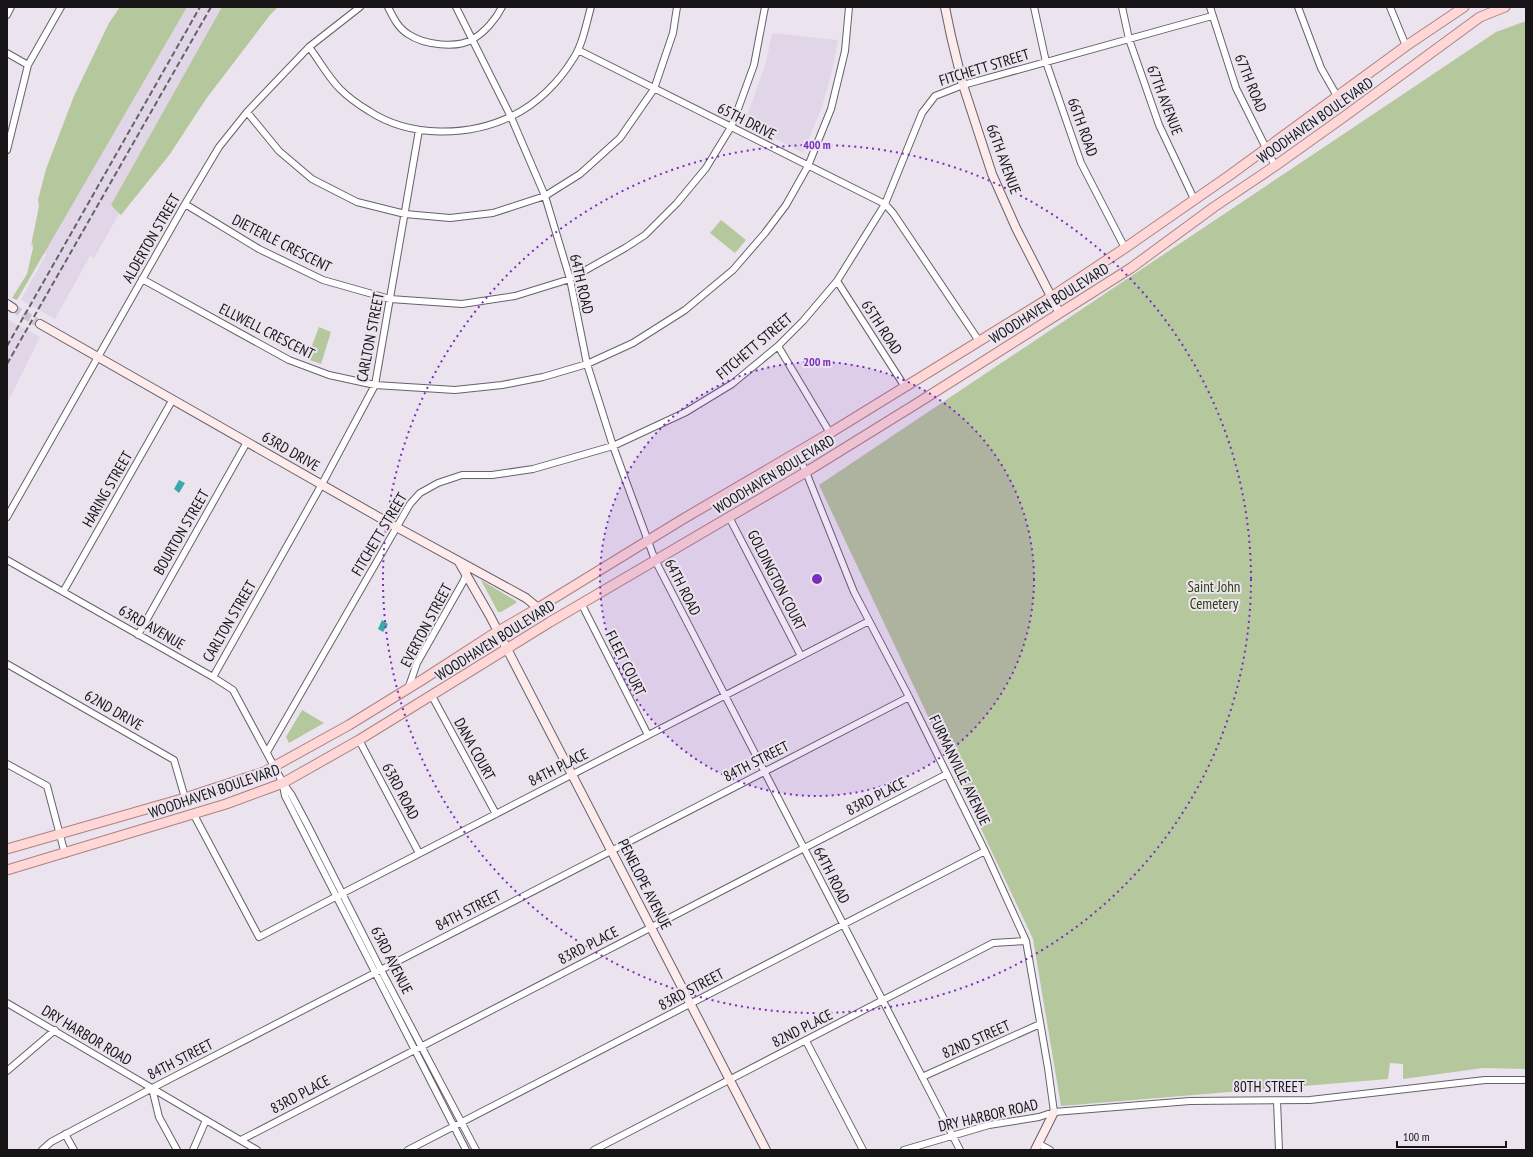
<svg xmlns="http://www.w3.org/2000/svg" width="1533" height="1157" viewBox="0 0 1533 1157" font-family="'PT Sans Narrow',sans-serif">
	<rect width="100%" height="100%" fill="#ebe4ef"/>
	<path fill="#e1d6e7" d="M120,7H274L137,182L94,258L90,256L55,319L21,300L46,254L30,245L74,96L109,23Z
		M772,33L838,40L832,71L822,107L803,153L745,122L766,62Z
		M7,319L40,337L7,404Z"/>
	<path fill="#b5c79c" d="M120,7H187L17,300L12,298L27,274L33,248L32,241L39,206L38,200L46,169L74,96L109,23Z
		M222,7H278L270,15L206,99L170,154L121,215L111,205Z
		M1526,21V1069L1483,1068L1403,1079V1064L1390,1063L1388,1079L1061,1106L1033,939L819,485L1496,32Z
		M721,220L746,240L735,253L710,233Z
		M319,327L331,332L321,364L307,359Z
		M481,580L516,601V603L501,612H498Z
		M302,710L324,723L289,743L286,737Z"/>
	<path fill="#3ca8ac" d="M179,480L185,483L179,493L174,489Z
		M382,620L388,624L383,632L378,629Z"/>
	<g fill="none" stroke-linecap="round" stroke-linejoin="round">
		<path stroke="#cbc5cf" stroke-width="8" stroke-dasharray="8 4" stroke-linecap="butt" d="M13,308L40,324"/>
		<defs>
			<path id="street" d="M388,7C393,17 398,28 408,34C424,45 457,49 473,39C485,32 496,19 502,7
				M456,7L511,117L545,196L570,279L587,364L613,446L655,560L960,1150
				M1034,7L1046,62L1081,163L1125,248
				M1122,7L1129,39L1159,125L1194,199
				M1210,7L1236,88L1275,166
				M1298,7L1321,68L1337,96
				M1390,7L1406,46
				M7,15L11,7
				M309,47C319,60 328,77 340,89C348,97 359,105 369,111C410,138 469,137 512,116C537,104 559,82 573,59C583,44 586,24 591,7
				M578,50L885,204L893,213L979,341
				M7,53L28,65
				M247,112L279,151L312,179L357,202L405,214L450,218L493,213L545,196L580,174L620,138L654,89L673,33L677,7
				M7,150L28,65L61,7
				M185,204L259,249L323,280L390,299L462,304L515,296L570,279L625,248L645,235L677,203L706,168L731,127L734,120L754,65L765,7
				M142,279L289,360L329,375L375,385L455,390L502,385L543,377L587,364L633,343L685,310L733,270L765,233L786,205L808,166L831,109L845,51L849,7
				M837,281L905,387
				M778,346L830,433
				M797,453L806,472L854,592L909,697L985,851L1026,941L1048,1068L1054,1112
				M7,517L185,204L219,147L247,112L309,47L360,7
				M729,517L801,656
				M7,560L213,677L233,690L283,783L291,794L307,824L381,970L476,1150
				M63,592L173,399
				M581,603L648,735
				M138,635L247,442
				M7,664L174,760L185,798
				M213,677L322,484L375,385L419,130
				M408,689L417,663L463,582L467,573
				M432,696L496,814
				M359,740L419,853
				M267,752L410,504L420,493L438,483L462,475H492L533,469L613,446L686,412L732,384L778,346L803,321L837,281L885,204L922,113L935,96L963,85L1212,16
				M7,764L47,786L65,854
				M283,785L285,796L466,1150
				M194,815L259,937L343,893L869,621
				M7,1003L257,1150
				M806,1041L863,1150
				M7,1071L55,1030
				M922,1077L1040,1024
				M152,1088L159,1117L177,1150
				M1277,1101L1279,1150
				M65,1134L74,1150
				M241,1140L947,774
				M1039,1144L1050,1150
				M42,1150L51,1142L160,1084L909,697
				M193,1150L206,1120
				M408,1150L985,851
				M594,1150L993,943L1026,941
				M904,1150L989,1125L1039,1117L1054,1112L1190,1101L1310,1100L1485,1080H1526"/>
			<path id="secondary" d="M945,7L951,36L963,85L992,174L1016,228L1059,312
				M7,304L13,308
				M40,324L389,523L526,598L538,608
				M459,562L490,616L766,1150
				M1035,1150L1054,1112"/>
			<path id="primary" d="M7,849L185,798L264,772L349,725L422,680L490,636L538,608L683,519L830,433L1051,297L1125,248L1230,175L1406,46L1464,7
				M7,870L226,804L283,783L359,740L550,622L806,472L916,404L1131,268L1214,207L1275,166L1345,116L1480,17L1505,7"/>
		</defs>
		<use href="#street" stroke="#66616a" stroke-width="8"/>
		<use href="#secondary" stroke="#66616a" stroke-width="10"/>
		<use href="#primary" stroke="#ac8282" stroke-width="11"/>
		<use href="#street" stroke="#fff" stroke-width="6"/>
		<use href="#secondary" stroke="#feebeb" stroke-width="8"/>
		<use href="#primary" stroke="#fed7d6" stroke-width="9"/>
		<path stroke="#666268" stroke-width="2" stroke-dasharray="6 3" stroke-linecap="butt" d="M7,346L200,7
			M7,364L211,7"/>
	</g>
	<circle cx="817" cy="579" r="217" fill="#7b2cbf" fill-opacity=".12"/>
	<g fill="none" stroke="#7b2cbf" stroke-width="2" stroke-dasharray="2 4">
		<circle cx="817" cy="579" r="217"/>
		<circle cx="817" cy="579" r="434"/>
	</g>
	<g text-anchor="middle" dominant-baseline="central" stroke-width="4" stroke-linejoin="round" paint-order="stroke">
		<g font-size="15" fill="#161417" stroke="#ebe4ef">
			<text transform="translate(984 67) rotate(-17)">FITCHETT STREET</text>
			<text transform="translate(1251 83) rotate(68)">67TH ROAD</text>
			<text transform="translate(1165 100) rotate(69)">67TH AVENUE</text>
			<text transform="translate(1315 120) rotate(-35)">WOODHAVEN BOULEVARD</text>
			<text transform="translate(747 121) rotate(27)">65TH DRIVE</text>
			<text transform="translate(1083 127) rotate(70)">66TH ROAD</text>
			<text transform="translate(1004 159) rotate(70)">66TH AVENUE</text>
			<text transform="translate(151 238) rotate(-60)">ALDERTON STREET</text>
			<text transform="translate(282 243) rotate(27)">DIETERLE CRESCENT</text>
			<text transform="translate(582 284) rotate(77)">64TH ROAD</text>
			<text transform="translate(1049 303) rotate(-32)">WOODHAVEN BOULEVARD</text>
			<text transform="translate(882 327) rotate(57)">65TH ROAD</text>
			<text transform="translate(267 331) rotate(27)">ELLWELL CRESCENT</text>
			<text transform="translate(370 337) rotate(-79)">CARLTON STREET</text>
			<text transform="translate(754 346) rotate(-40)">FITCHETT STREET</text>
			<text transform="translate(291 451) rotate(30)">63RD DRIVE</text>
			<text transform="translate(774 474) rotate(-31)">WOODHAVEN BOULEVARD</text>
			<text transform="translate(107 489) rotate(-60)">HARING STREET</text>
			<text transform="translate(181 532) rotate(-60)">BOURTON STREET</text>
			<text transform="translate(379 534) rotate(-59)">FITCHETT STREET</text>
			<text transform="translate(777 580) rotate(63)">GOLDINGTON COURT</text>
			<text transform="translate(683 587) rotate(63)">64TH ROAD</text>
			<text transform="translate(229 621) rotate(-60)">CARLTON STREET</text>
			<text transform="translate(426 625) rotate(-62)">EVERTON STREET</text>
			<text transform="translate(152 627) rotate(30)">63RD AVENUE</text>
			<text transform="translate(495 640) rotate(-32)">WOODHAVEN BOULEVARD</text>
			<text transform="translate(626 663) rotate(63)">FLEET COURT</text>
			<text transform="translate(114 710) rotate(30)">62ND DRIVE</text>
			<text transform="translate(475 749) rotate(61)">DANA COURT</text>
			<text transform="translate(756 761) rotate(-27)">84TH STREET</text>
			<text transform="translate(558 767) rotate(-27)">84TH PLACE</text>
			<text transform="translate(960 770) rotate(64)">FURMANVILLE AVENUE</text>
			<text transform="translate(214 791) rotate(-19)">WOODHAVEN BOULEVARD</text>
			<text transform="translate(401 791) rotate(62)">63RD ROAD</text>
			<text transform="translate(876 796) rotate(-27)">83RD PLACE</text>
			<text transform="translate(832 875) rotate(63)">64TH ROAD</text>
			<text transform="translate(645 884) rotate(63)">PENELOPE AVENUE</text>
			<text transform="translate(468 910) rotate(-27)">84TH STREET</text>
			<text transform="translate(588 945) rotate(-27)">83RD PLACE</text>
			<text transform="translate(392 960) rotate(63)">63RD AVENUE</text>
			<text transform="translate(691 989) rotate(-28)">83RD STREET</text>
			<text transform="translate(802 1028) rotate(-27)">82ND PLACE</text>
			<text transform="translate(87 1035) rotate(31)">DRY HARBOR ROAD</text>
			<text transform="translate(976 1039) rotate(-24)">82ND STREET</text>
			<text transform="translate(180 1059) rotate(-27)">84TH STREET</text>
			<text x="1269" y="1086">80TH STREET</text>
			<text transform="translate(300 1094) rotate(-28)">83RD PLACE</text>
			<text transform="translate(988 1115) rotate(-13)">DRY HARBOR ROAD</text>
		</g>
		<g font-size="15" fill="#304110" stroke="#ebe4ef">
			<text x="1214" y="586">Saint John<tspan x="1214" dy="17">Cemetery</tspan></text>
		</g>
	</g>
	<circle cx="817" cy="579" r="6" fill="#7b2cbf" stroke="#ebe4ef" stroke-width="2"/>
	<g font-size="12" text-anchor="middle" font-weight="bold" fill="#7b2cbf" stroke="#ebe4ef" stroke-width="4" stroke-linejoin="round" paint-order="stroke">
		<text x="817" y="149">400 m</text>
		<text x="817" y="366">200 m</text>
	</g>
	<rect width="1533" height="1157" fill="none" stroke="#161417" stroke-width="16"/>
	<path d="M1397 1141v6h109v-6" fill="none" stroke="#161417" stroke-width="2"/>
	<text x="1403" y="1141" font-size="12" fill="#161417" stroke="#ebe4ef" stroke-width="3" paint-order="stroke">100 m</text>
</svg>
